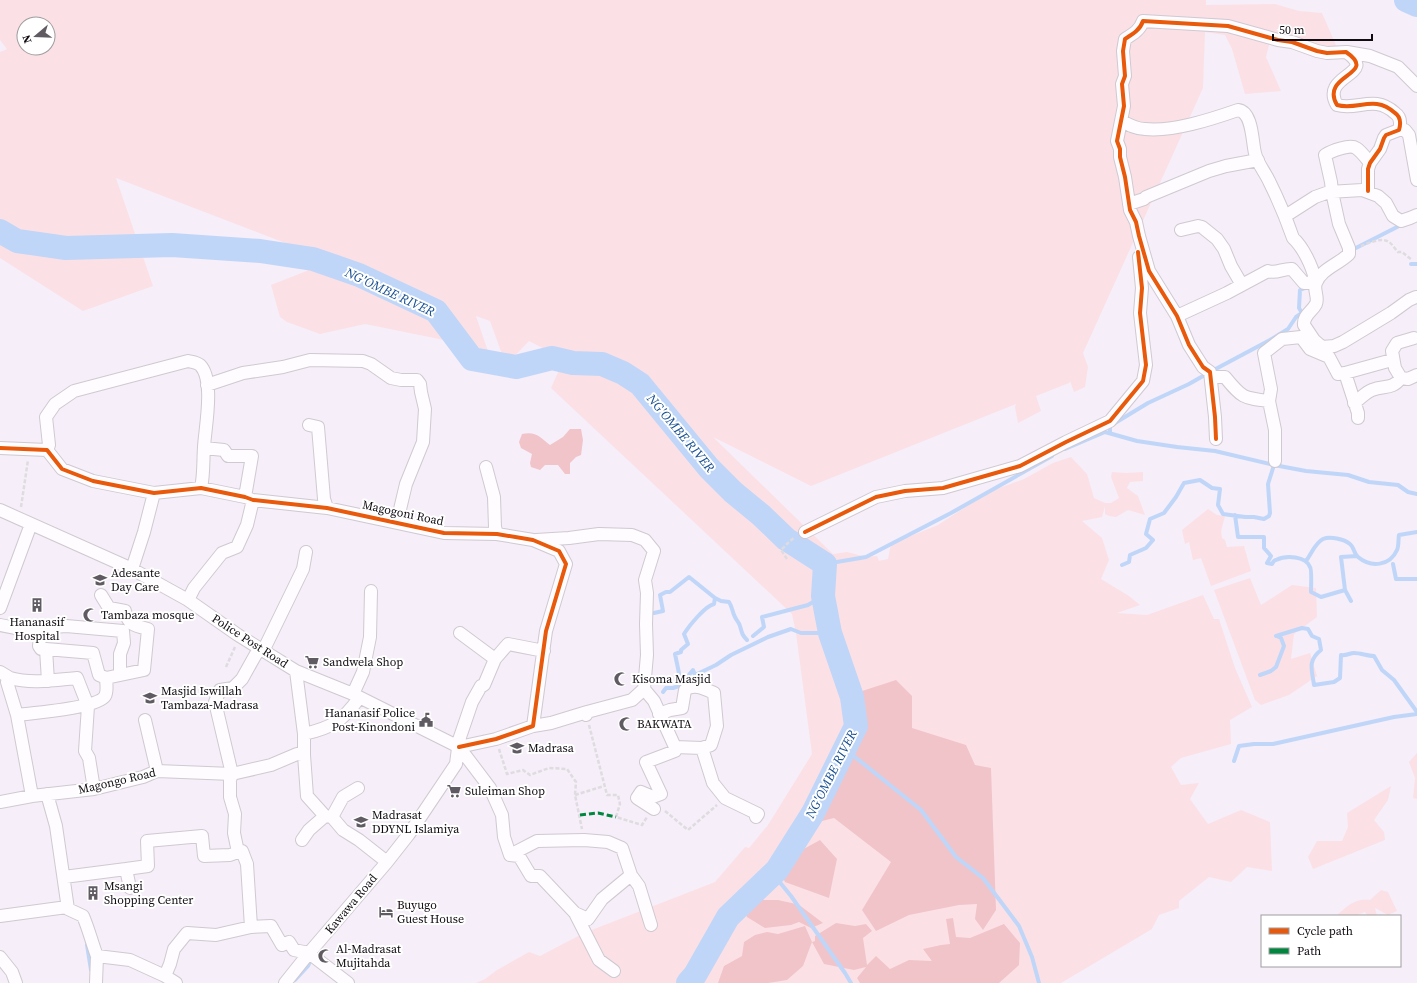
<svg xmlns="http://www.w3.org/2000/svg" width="1417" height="983" viewBox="0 0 1417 983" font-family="'Source Serif 4',serif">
	<rect width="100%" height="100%" fill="#f6eef9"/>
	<path fill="#fbe1e5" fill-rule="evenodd" d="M0,0H1206V5L1275,4L1299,11L1322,13L1339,52L1292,42L1270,41L1266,57L1281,91L1245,94L1232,49L1225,35L1205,32L1203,88L1083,353L1088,367L1085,387L1074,392L1070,381L1069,383L1036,396L1041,411L1018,423L1015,407L1016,404L811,486L713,437L833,554L847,552L866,557L877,556L879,561L888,559L891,544L938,525L988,492L1024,479L1053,463L1071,457L1087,474L1094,498L1105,503H1111L1119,498L1111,477L1112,472L1126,473L1143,472V481L1130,482L1127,488L1138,496L1145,515L1128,510L1116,517L1109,516L1105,514V506L1102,517L1082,521L1102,538L1109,560L1101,579L1129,596L1140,605L1117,613L1147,615L1203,595L1214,619H1219L1235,668L1252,707L1230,720L1231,744L1181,758L1171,767L1181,785L1199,783L1190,799L1208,824L1241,810L1270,822L1272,871L1247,867L1231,882L1209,877L1179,901V908L1159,915L1152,929L1061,983H476L485,979L497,970L529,952L540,956L584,933L715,882L745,847L749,848L768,825L812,754L796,633L792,614L551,388L564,359L529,341L506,365L490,321L476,316L494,369L449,341L365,324L320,334L287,322L280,317L271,285L332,261L116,178L153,286L83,311L0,258V242H7L0,239V52L7,49L0,40ZM24,24H48V48H24Z
		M1208,509L1217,515L1225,516L1221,531L1222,538L1225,540L1227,547L1244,546L1251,571L1211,586L1201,558L1193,560L1189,542L1185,544L1182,530Z
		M1250,578L1261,605L1292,585L1316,588L1317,617L1294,634L1291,659L1310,653L1317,676L1289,695L1261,705L1255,700L1214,590Z
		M1417,753V799L1413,798L1415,778L1409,762Z
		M1391,786L1388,800L1374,820L1384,832L1385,840L1313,869L1308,857L1317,841H1342L1348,827L1347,813Z
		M1381,890L1388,892L1397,911L1388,915L1375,908L1377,916H1368L1365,912L1355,916H1336C1346,907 1356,897 1370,900Z"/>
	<path fill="#f1c4c9" d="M570,429H581L583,440L581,455L576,457L570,463V474H565L558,465H545L540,470L531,467L530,463L532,454L521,448L519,442L522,434C536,431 540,437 550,445L563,437Z
		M896,680L912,696V728L966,745L975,765L991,768L996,910L983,930L975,919L977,904L959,905L909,915L876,931L862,910L891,862L834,818L818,822L830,789L855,746L859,725V692Z
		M820,840L837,859L829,898L785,882L781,873L791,856Z
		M758,900H778L796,904L794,901L823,923L811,928L799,922L791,925L765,928L747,917L741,905Z
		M953,918L956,937L970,938L1004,924L1020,943L1019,965L999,983H860L857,978L866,967L854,970L824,964L812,942L803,966L787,980L768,983H718L724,966L742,956L744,942L755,935L767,932L778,934L805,926L812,942L815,941V936L836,923L855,926L866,924L872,931L863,938L867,965L876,956L890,969L909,960L932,961L937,968L923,949L941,945L950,944L946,919Z"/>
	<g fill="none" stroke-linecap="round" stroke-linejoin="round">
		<path stroke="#bfd6f8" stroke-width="4" d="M1350,251L1401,225
			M1411,264H1417
			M1110,433V426L1148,403L1189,384L1210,372L1270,340L1288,329L1296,317L1302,313L1299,308L1300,290L1308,287
			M1065,449L1105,432L1137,441L1177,447L1215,451L1274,465L1306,471L1348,475L1369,482L1398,485L1408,492L1417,494
			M1235,515L1238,537H1264V548L1271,556L1267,563L1272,564C1273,562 1274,560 1276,560C1286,555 1306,556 1310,567C1312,569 1311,587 1311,592L1321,597L1345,590
			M1306,561C1312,553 1315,543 1323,539C1330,536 1344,539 1350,544C1354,547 1354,554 1358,557C1371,568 1390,566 1397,550C1399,546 1398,540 1399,535L1417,532
			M825,564L866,557L951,513L1052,456
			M1393,564L1396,579H1417
			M1122,565L1129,562L1130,555L1146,548L1153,540L1146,534L1150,519L1164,513L1176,497L1184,483L1200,480L1212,488L1220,489L1218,505L1223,514L1245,517H1254L1264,519L1269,516L1270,513L1268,484L1274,465
			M1351,601L1345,590L1341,557L1357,556
			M654,613L663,611L660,595L666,592H670L689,577L715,598
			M753,636L764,627L762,617L808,605L823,596
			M1276,636L1302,628L1308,629L1312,636L1319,639L1321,650C1307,661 1312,670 1314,685L1334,682L1340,678L1341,655C1346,656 1350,653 1354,653C1361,653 1367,656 1374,656L1382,670L1394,680L1417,712
			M1260,675L1271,671L1276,667L1284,646L1281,638L1277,636
			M688,677L684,680L680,678L675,654L681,652V650L688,644L684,634C689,626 705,606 714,604L715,598L721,601L729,602C733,608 732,612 735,617C736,620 739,622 740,626C742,633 742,635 747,640
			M663,692L666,688H673L687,683L688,676L693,670L695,675L716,665L731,655L768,637L791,629L801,633H830
			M845,749L921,810L956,857L983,878L1019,926L1032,957L1039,983
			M1234,761L1239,746L1254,744H1273L1394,717L1417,714
			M773,874L791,896L845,973L851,983
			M87,945L91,970
			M295,980L308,966L312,957"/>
		<path stroke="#bfd6f8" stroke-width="24" d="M1406,0L1417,5
			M0,231L17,241L66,248L172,245L260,251L313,259L359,275L436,311L472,359L516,367L552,358L573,363L602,364L623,373L640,384L709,468L733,492L761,515L786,539L825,564L823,596L830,633L852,697L856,726L813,813L777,870L728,917L695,975L688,983"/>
		<defs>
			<path id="minor" d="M1347,52L1370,56L1398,67L1417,86
				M1122,121C1129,125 1136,129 1145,129C1173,132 1212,119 1238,110C1253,112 1252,142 1255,153C1257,163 1265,172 1269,181C1278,199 1286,218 1293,238C1303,247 1312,266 1315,279L1309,283H1304L1292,269C1284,268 1276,274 1268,271L1227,293L1177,316
				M1399,130H1405L1409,135L1417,180
				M1370,163C1366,158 1361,151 1356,148C1350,144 1331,151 1325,155L1331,182L1332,192L1339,224L1349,248V254C1339,264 1321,269 1316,283C1313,290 1319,297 1316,304C1312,312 1303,315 1304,325L1314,340L1322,347L1334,346L1343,342L1391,313L1409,300L1416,297
				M1129,204L1144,199L1146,197L1209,171L1226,166L1258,160
				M1284,214L1290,213L1315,197L1329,192L1362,190L1378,196L1386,203L1393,216L1401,221L1410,218L1417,215
				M1181,230L1198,226L1202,227L1217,239L1224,249L1231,266L1242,285
				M1345,373L1392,360
				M1211,377H1225C1242,398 1243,398 1269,401
				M1401,378L1395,368L1392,351L1397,343L1414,338
				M207,385L243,373L283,367L310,360L363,361L371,364L391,378L401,380H417L420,384L421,392L425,409L423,442L406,484L397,522
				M1354,403C1360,399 1366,392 1372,390C1384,385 1392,390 1401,378L1408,379L1417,375
				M309,425L318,427L324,499L327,508
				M1216,439L1215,417L1210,372L1203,367L1189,345L1177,316L1149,271L1139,236L1136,222L1130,210L1125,177L1120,157V149L1117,141L1124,106L1122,84L1125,76L1123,51L1125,39C1133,34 1140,30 1143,21L1228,26L1278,40L1292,42L1317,51L1327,53L1346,52C1380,75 1319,74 1337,105C1358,111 1374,94 1395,113C1401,117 1401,123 1399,130L1386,135L1384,138L1380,149L1370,163L1368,169V191
				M0,448L47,450L62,469L93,481L154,493L201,488L245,497L253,500L327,508L444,533L497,534L533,540L559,551L566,564L546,631L533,726L496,739L459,747
				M204,448L224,450L228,456H252L245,497
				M47,450L49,445L46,417L55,404L74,391L188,361C192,362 196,362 200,365C215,380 205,428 204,447C203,461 204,474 201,488
				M1275,461V430L1269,401L1271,389L1264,353L1282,339L1301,337L1310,349L1329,357L1338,374L1345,373L1358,413V418
				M486,467L494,497L495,527L497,534
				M0,510L132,569L188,600L238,635L296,671L353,694L459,747L490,788L502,815L504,837L510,855L519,856L531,876H540L575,913L599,960L614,971
				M805,532L876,497L905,491L943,488L1020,466L1066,442L1110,421L1143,381L1146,365L1140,313L1142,288L1139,257
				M536,540L569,538L599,534L632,535L645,540L654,551L645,580L647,593L646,624L647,655L644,689L632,700L587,712L586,715
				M132,569L144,532L154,493
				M188,600L194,588L222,553L237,547L247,525L253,500
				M0,608L31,524
				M0,625L31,631L41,628L66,626L123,631L124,643L120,654V674
				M41,628L39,646L41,649H46L48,681
				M460,633L495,659
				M46,649L93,653L99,675L106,678
				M296,671L304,734V755L307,796L325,816L332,817L343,830L359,840L387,862
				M0,672L10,678L7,682L17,715
				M10,678C31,684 55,680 77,678L88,706L85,751L89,758L94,789
				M644,689L654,701L675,747L702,748L713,783L725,798L758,814L756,817
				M353,694L363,672L370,637L371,591
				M659,714L670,710L682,708L685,690C694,683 705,689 714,693L717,726L711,745L702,748
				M145,720L157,771
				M533,726L551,723L587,712
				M304,734C331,728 343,721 359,698
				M47,794L56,826L68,909L83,916C89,930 92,943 97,956L130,960L165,976L176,983
				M32,796L17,715C33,713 98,708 105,696C108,691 106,683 106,678L144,670L148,629C135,626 128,625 125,611L109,608L101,595
				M0,802L32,796L94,789L143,777L157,771L232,774L271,765L297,754L304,755
				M654,809L637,798L641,792L653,797L661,794L646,762L675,751V747
				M332,817L343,797L358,788
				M302,840L309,830L325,816
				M510,855L537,841L584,840L608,842L622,848L631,875L639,886L651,925
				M126,869L148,866L147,841L202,836L204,856L230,855L238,852
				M64,877L126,869L130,888
				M575,913L588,919L602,899L631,875
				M0,916L67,907
				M251,927L247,864L242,851L238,852L234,833L235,814L230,797V780L232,774L215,702L220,690L233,688L242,679L256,654L266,645L303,569L306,552
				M0,957L12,972L16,983
				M165,976L170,964L174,949L187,933L216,935L251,927L271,926L282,945L289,942L294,950L309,953L348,983
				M96,983L97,956
				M285,983L309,953L387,862L409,834L456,764L459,740L472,702L481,686L484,685L495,659L508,644L544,651"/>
		</defs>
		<use href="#minor" stroke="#cfc9d1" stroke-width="14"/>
		<path stroke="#dedce0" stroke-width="2.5" stroke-dasharray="4 2" stroke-linecap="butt" d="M1361,246C1368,243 1382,237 1389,242C1392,244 1395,249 1398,252H1402L1412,260
			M21,507L28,460
			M787,559L781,550L789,542L795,537
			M226,667L235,647
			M589,725L607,795H618L620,804L616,817L642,825L647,817
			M499,749L507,774L523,770L530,775L549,768L567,769L576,782L575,795L582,829
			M575,795L604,786
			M665,811L688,830L717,805"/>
		<use href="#minor" stroke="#fefcfe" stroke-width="12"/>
		<path stroke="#00873e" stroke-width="3" stroke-dasharray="6 3" stroke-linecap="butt" d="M580,815L598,813L616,817"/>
		<defs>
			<path id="cycleway" d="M1216,439L1215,417L1210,372L1203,367L1189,345L1177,316L1149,271L1139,236L1136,222L1130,210L1125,177L1120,157V149L1117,141L1124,106L1122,84L1125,76L1123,51L1125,39C1133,34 1140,30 1143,21L1228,26L1278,40L1292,42L1317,51L1327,53L1346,52C1380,75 1319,74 1337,105C1358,111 1374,94 1395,113C1401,117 1401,123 1399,130L1386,135L1384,138L1380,149L1370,163L1368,169V191
				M0,448L47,450L62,469L93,481L154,493L201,488L245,497L253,500L327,508L444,533L497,534L533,540L559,551L566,564L546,631L533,726L496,739L459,747
				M805,532L876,497L905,491L943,488L1020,466L1066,442L1110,421L1143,381L1146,365L1140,313L1142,288L1138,252"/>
		</defs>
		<use href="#cycleway" stroke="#fff" stroke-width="6"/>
		<use href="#cycleway" stroke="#e8590c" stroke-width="4"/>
	</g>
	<defs>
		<symbol id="school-bare" viewBox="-9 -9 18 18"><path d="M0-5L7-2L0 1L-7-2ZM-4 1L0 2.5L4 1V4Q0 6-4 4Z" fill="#605a62" stroke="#fff" stroke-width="2.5" paint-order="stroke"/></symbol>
		<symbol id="building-bare" viewBox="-9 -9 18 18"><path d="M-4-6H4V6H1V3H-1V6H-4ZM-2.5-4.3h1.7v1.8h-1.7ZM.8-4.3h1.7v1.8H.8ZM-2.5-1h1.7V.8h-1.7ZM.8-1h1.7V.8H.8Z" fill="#605a62" stroke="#fff" stroke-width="2.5" paint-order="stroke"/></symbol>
		<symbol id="mosque-bare" viewBox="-9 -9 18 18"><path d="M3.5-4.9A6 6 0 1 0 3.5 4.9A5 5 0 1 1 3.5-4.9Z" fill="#605a62" stroke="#fff" stroke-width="2.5" paint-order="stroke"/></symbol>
		<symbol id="supermarket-bare" viewBox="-9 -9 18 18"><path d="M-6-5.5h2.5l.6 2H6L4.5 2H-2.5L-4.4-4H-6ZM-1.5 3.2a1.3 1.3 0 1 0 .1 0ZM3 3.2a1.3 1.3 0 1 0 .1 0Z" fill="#605a62" stroke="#fff" stroke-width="2.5" paint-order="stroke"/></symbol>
		<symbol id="civic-bare" viewBox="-9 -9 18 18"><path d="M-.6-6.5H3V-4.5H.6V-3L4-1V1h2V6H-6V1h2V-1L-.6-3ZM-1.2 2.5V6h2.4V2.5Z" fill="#605a62" stroke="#fff" stroke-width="2.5" paint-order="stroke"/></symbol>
		<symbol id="hotel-bare" viewBox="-9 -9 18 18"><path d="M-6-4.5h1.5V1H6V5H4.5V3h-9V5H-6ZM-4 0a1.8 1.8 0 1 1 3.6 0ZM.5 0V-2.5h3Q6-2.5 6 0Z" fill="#605a62" stroke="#fff" stroke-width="2.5" paint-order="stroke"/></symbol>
	</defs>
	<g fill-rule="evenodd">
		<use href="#school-bare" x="90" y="570" width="20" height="20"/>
		<use href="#building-bare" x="27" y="595" width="20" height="20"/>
		<use href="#mosque-bare" x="80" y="605" width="20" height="20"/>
		<use href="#supermarket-bare" x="302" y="652" width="20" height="20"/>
		<use href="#mosque-bare" x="611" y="669" width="20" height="20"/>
		<use href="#school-bare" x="140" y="688" width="20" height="20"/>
		<use href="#civic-bare" x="416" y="710" width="20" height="20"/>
		<use href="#mosque-bare" x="616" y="714" width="20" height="20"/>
		<use href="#school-bare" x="507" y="738" width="20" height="20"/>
		<use href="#supermarket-bare" x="444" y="781" width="20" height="20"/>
		<use href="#school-bare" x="351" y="812" width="20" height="20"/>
		<use href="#building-bare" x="83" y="883" width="20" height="20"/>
		<use href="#hotel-bare" x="376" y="902" width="20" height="20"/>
		<use href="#mosque-bare" x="315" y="946" width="20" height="20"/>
	</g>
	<g text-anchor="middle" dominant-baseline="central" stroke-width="4" stroke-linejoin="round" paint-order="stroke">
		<g font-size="12" fill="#100b11" stroke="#fff">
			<text transform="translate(403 513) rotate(12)">Magogoni Road</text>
			<text transform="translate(250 641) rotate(33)">Police Post Road</text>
			<text transform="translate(117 781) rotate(-13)">Magongo Road</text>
			<text transform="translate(351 904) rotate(-50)">Kawawa Road</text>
		</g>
		<g font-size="12" fill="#100b11" stroke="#fff" text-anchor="start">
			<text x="111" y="573">Adesante<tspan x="111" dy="14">Day Care</tspan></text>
			<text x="101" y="615">Tambaza mosque</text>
			<text x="37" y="622" text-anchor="middle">Hananasif<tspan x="37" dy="14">Hospital</tspan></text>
			<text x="323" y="662">Sandwela Shop</text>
			<text x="632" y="679">Kisoma Masjid</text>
			<text x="161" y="691">Masjid Iswillah<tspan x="161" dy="14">Tambaza-Madrasa</tspan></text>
			<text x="415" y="713" text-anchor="end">Hananasif Police<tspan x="415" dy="14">Post-Kinondoni</tspan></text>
			<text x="637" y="724">BAKWATA</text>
			<text x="528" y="748">Madrasa</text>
			<text x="465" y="791">Suleiman Shop</text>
			<text x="372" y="815">Madrasat<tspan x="372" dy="14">DDYNL Islamiya</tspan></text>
			<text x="104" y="886">Msangi<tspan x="104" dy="14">Shopping Center</tspan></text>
			<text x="397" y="905">Buyugo<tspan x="397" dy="14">Guest House</tspan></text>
			<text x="336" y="949">Al-Madrasat<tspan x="336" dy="14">Mujitahda</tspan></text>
		</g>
		<g font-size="13" font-style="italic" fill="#195091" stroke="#fff">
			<text transform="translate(390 292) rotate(25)">NG'OMBE RIVER</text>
			<text transform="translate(681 433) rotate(50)">NG'OMBE RIVER</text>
			<text transform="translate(831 774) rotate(-63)">NG'OMBE RIVER</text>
		</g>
	</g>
	<rect x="1261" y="915" width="140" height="52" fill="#ffffff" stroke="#9f9da0"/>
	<rect x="1269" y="928" width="20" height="6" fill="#e8590c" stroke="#9f9da0"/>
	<text x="1297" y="935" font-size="12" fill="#100b11">Cycle path</text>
	<rect x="1269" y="948" width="20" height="6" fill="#00873e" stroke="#9f9da0"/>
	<text x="1297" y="955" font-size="12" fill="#100b11">Path</text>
	<g transform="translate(36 36) rotate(251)"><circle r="19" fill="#ffffff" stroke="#9f9da0"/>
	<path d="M0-3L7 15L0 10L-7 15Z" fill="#605a62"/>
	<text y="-6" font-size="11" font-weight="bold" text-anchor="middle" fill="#100b11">N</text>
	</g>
	<path d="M1273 34v6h99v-6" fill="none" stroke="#100b11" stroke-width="2"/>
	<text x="1279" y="34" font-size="12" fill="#100b11" stroke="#ffffff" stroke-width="3" paint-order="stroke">50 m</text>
</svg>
